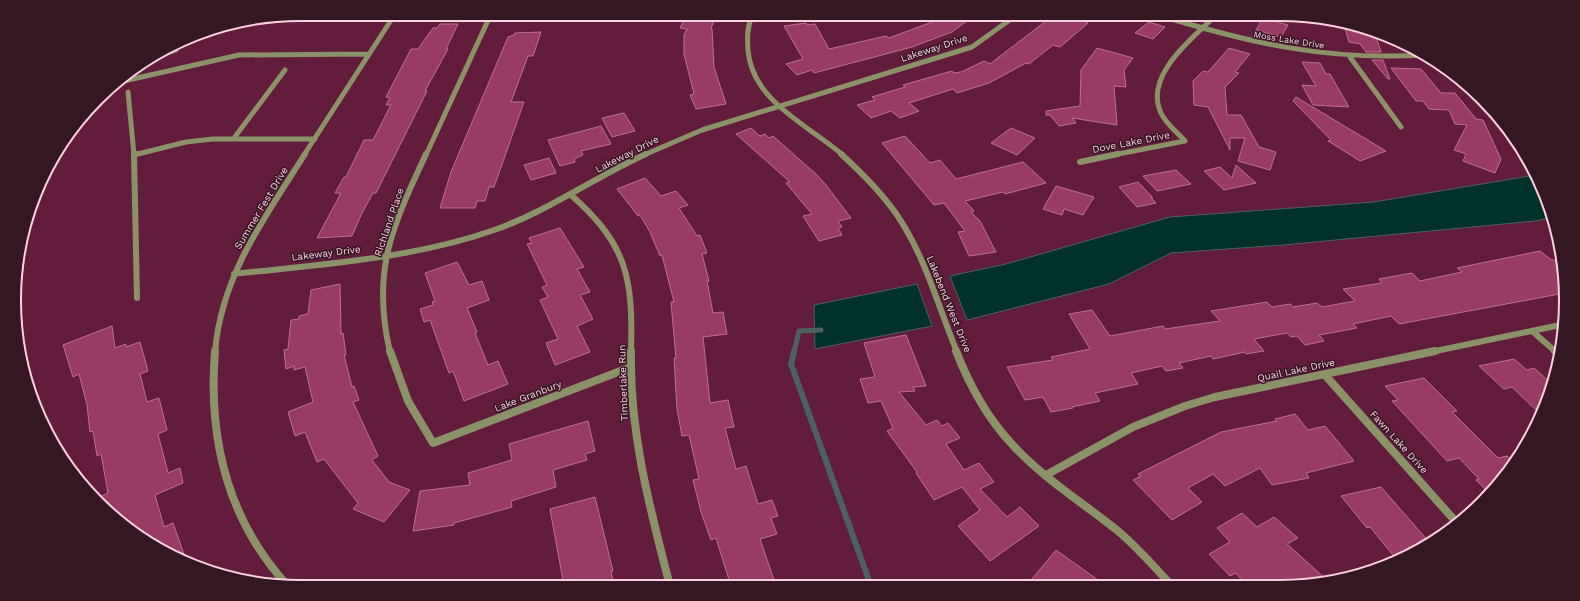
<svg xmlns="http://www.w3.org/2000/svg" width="1580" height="601" viewBox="0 0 1580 601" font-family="'Work Sans',sans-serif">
	<rect width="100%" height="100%" fill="#621d3d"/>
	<path fill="#003128" stroke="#4c615f" d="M1536,175L1551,209L1553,217L1535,221L1283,245L1171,253L1109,284L967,320L950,276L1006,264L1170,217L1374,202Z
		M917,284L932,326L815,349L814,305Z"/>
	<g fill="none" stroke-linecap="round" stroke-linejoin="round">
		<path stroke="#4c615f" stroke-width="5" d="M794,352L799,331L821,330"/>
		<path stroke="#4c615f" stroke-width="6" d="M794,351L791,364L871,586"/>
	</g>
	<path fill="#983c65" stroke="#be708f" d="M687,14H707L704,18L715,19L711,28L712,29L714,67L726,104L696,109L690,95L694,94L684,54V35L687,29L680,28Z
		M1055,14H1096L1086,23H1088L1060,47L1053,45L1029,64L1026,63L989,83L957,93L953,89L909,103L919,111L900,118L891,111L871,118L857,105L875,100L872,97L905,87L903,85L952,71L954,73L961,72L984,61L990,64Z
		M951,15L967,21L952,32L912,47L814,73L812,70L797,75L786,64L803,59L784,26L806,23L807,25L815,24L829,49L886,36L889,38Z
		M1263,18L1288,25L1281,37L1256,30Z
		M1149,22L1165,27L1153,39L1135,33Z
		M440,24H458L446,49H448L425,91H427L376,193H373L362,213L352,236L317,238L341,193H335L344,177H346L364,140H373L391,105H386L390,98L386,97L411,49H418L433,28H437Z
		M1344,25L1365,28L1374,31L1381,52H1366L1360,44L1349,42Z
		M541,32L533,56H528L511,102H524L494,187H489L485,201H477L475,208H440L451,172L508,37L514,35L515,33Z
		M1097,48L1133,58L1124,70L1126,87L1114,86L1117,125L1072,118L1076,123L1059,126L1050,115H1046V111L1080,106L1081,70Z
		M1229,48L1250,54L1235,72L1239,73L1225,87L1227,115H1241L1259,147L1276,152L1270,170L1238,161L1245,138H1230V150L1208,107L1194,105L1193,81L1203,71L1208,72Z
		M1372,60H1383L1390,79H1388Z
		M1302,62L1320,63L1326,74H1330L1349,107L1313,105L1302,85L1316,86Z
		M1391,68L1421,69L1441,93H1455L1476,119L1483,120L1501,159L1495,173L1463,161L1466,154L1454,150L1467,125L1455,124L1449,110L1429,109L1423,101H1416Z
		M1296,97L1386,151L1360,161L1328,141L1331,140L1293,101Z
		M624,113L635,131L612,137L602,118Z
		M601,126L611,144L581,151L583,155L574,159L575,162L560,166L548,140Z
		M751,128L760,136L765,134L769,138L773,136L816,174L826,185L851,218L838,221L842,227L838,228L842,235L819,241L803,216L812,214L786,183L790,182L736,134Z
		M1011,128L1035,138L1017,155L991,143Z
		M905,136L930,163L940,160L956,179L1023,162L1046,183L1005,194L1003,192L965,201L974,211L971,212L980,221L996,252L969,256L958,232L965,231L944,203L934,205L882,143Z
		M549,158L556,173L531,180L524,165Z
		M1236,165L1256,183L1224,190L1204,171L1220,167L1232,178Z
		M1176,170L1191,184L1157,191L1143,176Z
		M645,178L661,196L676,191L688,205L679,208L697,236L700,235L707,253L702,254L709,281H707L713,313L723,312L727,334L703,337L710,403L728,400L734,427L725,428L736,469L746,466L758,504L772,500L778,516L771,518L777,534L760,539L776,586H731L716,538L711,540L701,512L693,480L699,479L689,435L682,436L677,409L674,358H676L671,302H674L662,255L660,256L650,232L640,215L638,216L617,189Z
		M1138,182L1153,198H1151L1156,203L1137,207L1119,187Z
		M1056,186L1094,197L1083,215L1064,209L1062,215L1043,209Z
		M560,228L584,267L577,269L590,292L580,295L593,319L577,326L590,352L555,365L546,343L558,339L540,300L548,297L542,287L547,285L527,244L532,243L529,238Z
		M1540,251L1550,259L1556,261L1563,260L1565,293L1399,324L1391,316L1353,324L1357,328L1319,335L1324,341L1305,345L1297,336L1291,337L1287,333L1254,339L1264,351L1246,354L1245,352L1213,359L1211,356L1179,363L1183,368L1166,371L1162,366L1131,373L1138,384L1095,393L1100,401L1072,407L1073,408L1051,412L1043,397L1025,400L1007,367L1053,360L1051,357L1090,349L1069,314L1092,310L1110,336L1163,326L1165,329L1220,321L1211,311L1267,302L1272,307L1290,304L1293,307L1317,303L1322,307L1355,301L1343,289L1382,283L1379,279L1412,273L1420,281L1462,272L1457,268Z
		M457,262L469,285L482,281L489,300L467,308L477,332L475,333L488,365L498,361L508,384L464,401L453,371L449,373L430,320L424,322L420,309L433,305L432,302L435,301L425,273Z
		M340,284L341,334L343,333L346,355H344L352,387L354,386L359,400L353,402L378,456L372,460L389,482L410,490L384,522L353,509L358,503L324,459L317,462L305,432L295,436L288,412L313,402L305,367L294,370V366L286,369L284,350L288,349L291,320L299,319V316L308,314L311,290Z
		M112,326L115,348L126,344V347L140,342L148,371L140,374L147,402L159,398L167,430L158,434L168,473L180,468L183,483L155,495L164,527L173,523L187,563L174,558L126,528L98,498L108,493L101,454L97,456L93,431L90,432L87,405L79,374L73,377L63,345Z
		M906,335L926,386L913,387L915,391L899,392L926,425L937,420L942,426L948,423L960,438L946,444L964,470L979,463L994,482L980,489L1007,517L1020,507L1039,526L990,561L958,526L980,510L962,487L934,500L916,473L917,472L887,431L893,428L881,401L868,403L860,379L875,377L864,343Z
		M1514,359L1527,370L1534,368L1552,384L1539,413L1512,387L1504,389L1479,366Z
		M1424,378L1457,411L1452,412L1498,458L1507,456L1515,463L1489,493L1476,480L1479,479L1459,458L1447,461L1392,401L1398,400L1385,386Z
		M1295,414L1308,430L1325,426L1354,461L1306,473L1309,478L1272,485L1260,468L1225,486L1213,474L1188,488L1202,502L1172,520L1133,480L1141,476L1138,474L1221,432L1277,421L1275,419Z
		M588,421L595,451L585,454L587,460L553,470L556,487L511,501L512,507L454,523V525L413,531L420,491L470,485L468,473L512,460L509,444Z
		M1381,487L1429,542L1406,558L1397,560L1370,527L1367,528L1341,496Z
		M595,497L613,571H611L614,586H564L550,509Z
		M1242,513L1257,527L1274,517L1298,538L1287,544L1328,581L1317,585H1246L1236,573L1230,576L1209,554L1230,542L1217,528Z
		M1056,550L1105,585H1027Z"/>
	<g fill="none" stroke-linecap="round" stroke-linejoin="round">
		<path stroke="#8b9268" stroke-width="5" d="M753,14C747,25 747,37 748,50C752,101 808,125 843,155
			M1155,14C1249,43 1326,61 1425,55
			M151,57L176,50L180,42
			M1350,57L1401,127
			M115,83L239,55L369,54
			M128,92L134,155
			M234,138L285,70
			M1185,141C1177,132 1166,124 1161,113C1143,75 1194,37 1217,14
			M134,155L186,142L213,139H315
			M304,155L395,14
			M426,155L491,14
			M644,155L702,130L972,47L1018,14
			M1113,155L1185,141"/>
		<path stroke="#8b9268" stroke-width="6" d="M134,154L137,298
			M841,154C862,173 881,192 897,215C925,256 938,306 957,352
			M134,155L136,154
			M1080,162L1118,154
			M571,195C628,245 633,279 631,352
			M234,274C322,264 413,259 497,229C550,210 595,177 646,154
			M1532,331L1556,352
			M215,352C221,276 265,217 305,154
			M390,352C371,271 392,227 426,154
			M1431,352L1565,324"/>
		<path stroke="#8b9268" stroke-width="8" d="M215,351C208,438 227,519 287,585
			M390,351L408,401L433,443L631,367
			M631,351C629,431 650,509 670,586
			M956,351C969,384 986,416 1010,442C1041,477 1082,502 1118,531C1137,547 1154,566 1171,585
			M1555,351L1559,355
			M1325,375L1457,523
			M1046,475L1133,427L1185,406L1215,397L1435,351"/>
	</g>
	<g text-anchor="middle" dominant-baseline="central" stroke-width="3" stroke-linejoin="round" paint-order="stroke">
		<g font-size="9" fill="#fdd1e0" stroke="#351623">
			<text transform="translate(1289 40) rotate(9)">Moss Lake Drive</text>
		</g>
		<g font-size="10" fill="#fdd1e0" stroke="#351623">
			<text transform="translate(934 48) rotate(-18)">Lakeway Drive</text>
			<text transform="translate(1131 142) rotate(-11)">Dove Lake Drive</text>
			<text transform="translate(627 154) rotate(-27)">Lakeway Drive</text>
			<text transform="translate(261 208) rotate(-59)">Summer Fest Drive</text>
			<text transform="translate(389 222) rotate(-71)">Richland Place</text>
			<text transform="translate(326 253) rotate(-7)">Lakeway Drive</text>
			<text transform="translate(949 304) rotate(68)">Lakebend West Drive</text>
			<text transform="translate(1296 370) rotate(-12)">Quail Lake Drive</text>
			<text transform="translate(623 383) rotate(-92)">Timberlake Run</text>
			<text transform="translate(528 396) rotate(-21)">Lake Granbury</text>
			<text transform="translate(1399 442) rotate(48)">Fawn Lake Drive</text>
		</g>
	</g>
	<path d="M0 0H1580V601H0ZM300 21H1280A279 279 0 0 1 1559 300V301A279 279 0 0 1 1280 580H300A279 279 0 0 1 21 301V300A279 279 0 0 1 300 21Z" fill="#351623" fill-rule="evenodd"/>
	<path fill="none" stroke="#fdd1e0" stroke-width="2" d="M300 21H1280A279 279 0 0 1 1559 300V301A279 279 0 0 1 1280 580H300A279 279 0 0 1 21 301V300A279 279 0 0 1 300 21Z"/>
</svg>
